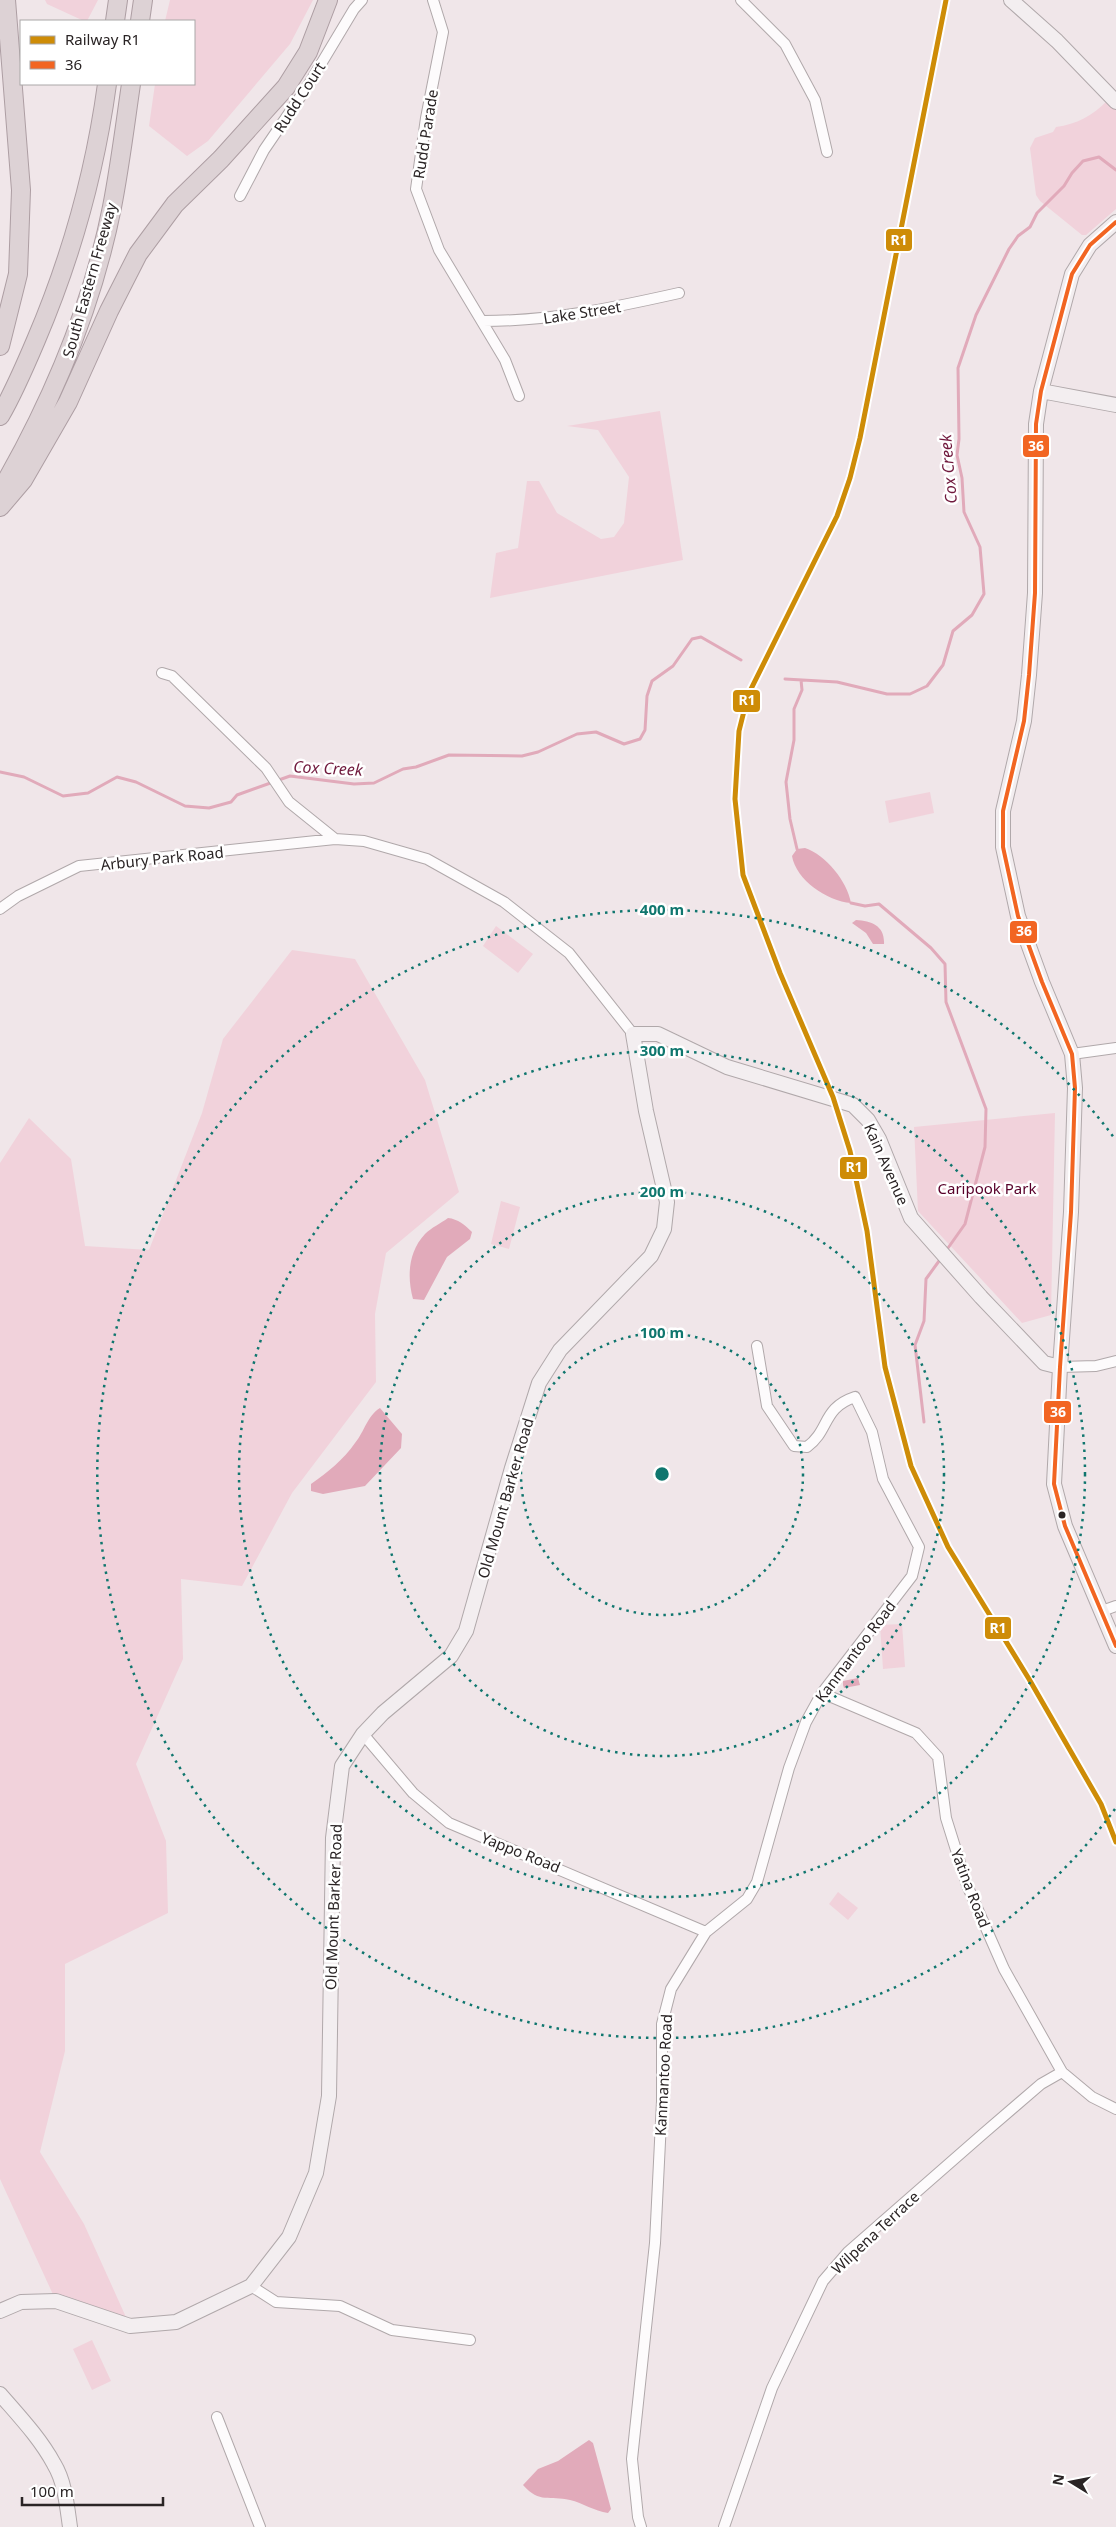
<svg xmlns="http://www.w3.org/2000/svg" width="1116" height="2527" viewBox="0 0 1116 2527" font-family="'Noto Sans',sans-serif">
	<rect width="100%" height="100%" fill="#f0e6e9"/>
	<path fill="#f1d2db" d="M45,0H98L87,21H84L47,4Z
		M170,0H313L290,44L208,141L187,156L149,126L155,84H194V21H165Z
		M1107,101L1116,109V209L1086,235H1082L1040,201L1036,195L1030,148L1035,138L1053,132L1056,127C1077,124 1092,116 1107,101Z
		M660,411L683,560L490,598L496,553L518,548L527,481H539L557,513L601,539L614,537L624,523L629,477L598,430L567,426Z
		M930,792L934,813L889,823L885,801Z
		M496,926L533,954L518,973L483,946Z
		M292,950L355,959L425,1080L459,1192L386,1253L375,1314L376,1382L292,1493L242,1586L181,1579L183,1659L136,1764L166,1841L168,1913L65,1964V2051L40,2152L84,2224L130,2326L56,2301L0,2179V1163L29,1118L71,1159L85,1246L149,1250L202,1113L223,1039Z
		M1055,1113L1051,1315L1022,1323L918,1211L914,1127Z
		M501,1201L520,1207L509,1249L491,1244Z
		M902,1624L905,1667L883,1669L880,1625Z
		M838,1892L858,1908L848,1920L829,1904Z
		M92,2340L111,2381L92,2390L73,2349Z"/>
	<path fill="#e1aaba" d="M805,848C826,855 847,881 851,903C827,901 796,880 792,856L797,849Z
		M856,920C872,921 885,926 884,944H873L866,933L852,923Z
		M448,1218C458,1219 465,1225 472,1232L470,1239L447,1257L424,1300L413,1299C407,1277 408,1252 425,1234C431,1228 441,1223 448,1218Z
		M380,1408L402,1434L401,1448L365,1486L323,1494L311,1491V1484C328,1472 343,1460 355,1443C365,1431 367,1416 380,1408Z
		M858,1678L860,1685L844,1688L843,1685V1681Z
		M589,2440L593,2443L611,2509L608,2513C594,2511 583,2503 570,2500C549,2495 540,2504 523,2485L538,2469L558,2461Z"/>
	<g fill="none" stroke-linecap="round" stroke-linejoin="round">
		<path stroke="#e1aaba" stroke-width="3" d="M785,679L837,682L887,694H910L927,686L943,665L953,631L972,615L984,594L980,547L964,512L962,478L957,455L959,439L958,368L976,315L1009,249L1018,236L1030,227L1037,213L1064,186L1072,173L1083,161L1099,157L1116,170
			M0,772L24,777L63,796L88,793L117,777L136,782L185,806L209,808L231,802L237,795L290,776L354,784L374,783L403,769L416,767L449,755L522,756L538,752L577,734L596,732L624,744L640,739L645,730L647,696L652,681L673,666L692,639L701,637L741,660
			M797,849L790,819L786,782L794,740V709L802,690L801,680
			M851,903L865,906L879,904L931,948L945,964L946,1002L986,1109L985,1147L965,1224L948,1248
			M924,1422L915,1345L924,1321L926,1279L939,1261"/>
		<defs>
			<path id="street" d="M433,0L443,32L426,118L416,189L439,250L505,360L519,396
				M741,0L785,44L815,100L827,152
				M240,196L264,150L309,84L354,9L362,0
				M483,321C552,321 612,308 679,293
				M162,673L172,676L266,768L289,802L335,839L364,841L427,859L504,902L569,953L633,1034
				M0,909L18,896L79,866L335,839
				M1072,1054L1116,1048
				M1060,1367L1096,1366L1116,1361
				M1102,1611L1116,1606
				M822,1693L916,1733L938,1757L946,1818L967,1885L1004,1969L1062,2072L1092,2097L1116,2109
				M363,1734L413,1793L449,1823L706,1932
				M251,2286L276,2302L340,2306L392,2330L470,2340
				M217,2417L260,2527
				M641,2527L638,2517L632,2459L655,2243L662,2101V2024L671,1989L706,1932L747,1899L757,1882L789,1768L806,1722L822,1693L912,1576L919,1547L883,1479L872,1432L855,1397C822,1408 830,1430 807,1447L794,1446L767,1406L757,1346
				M724,2527L772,2388L823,2281L848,2252L984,2133L1041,2084L1062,2072"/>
			<path id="secondary" d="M1011,0L1057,41L1116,102
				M1116,222L1090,245L1072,274L1041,391L1036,424L1035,593L1029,675L1024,721L1003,811V847L1018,916L1042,982L1072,1054L1075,1088L1071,1212L1060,1367L1054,1484L1065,1526L1116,1646
				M1041,391L1116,405
				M0,2311L21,2302L56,2301L130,2326L176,2322L251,2286L289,2237L316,2173L329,2096L333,1838L342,1766L363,1734L383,1713L451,1656L466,1631L512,1468L539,1383L560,1350L651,1256L664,1229L667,1202L646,1111L633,1034H658L727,1067L853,1105L868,1120L879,1139L911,1218L981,1297L1044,1363L1060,1367
				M0,2394C19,2416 40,2438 54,2464C65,2482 67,2506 70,2527"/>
			<path id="highway" d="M115,21L118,0
				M140,21L143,0
				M0,346L18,274L21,190L6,0
				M0,416C14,392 25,366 36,340C71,258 95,172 107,84
				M0,492C51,404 92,308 112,207C120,166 125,125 131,84
				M0,507L23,480L68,402L109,311L138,254L175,204L221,159L286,87L308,52L328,0"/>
		</defs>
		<use href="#street" stroke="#b0a8aa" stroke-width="12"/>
		<use href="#secondary" stroke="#b0a8aa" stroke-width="16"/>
		<use href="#highway" stroke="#ad9ea3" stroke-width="20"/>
		<use href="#street" stroke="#fdfbfc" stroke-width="10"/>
		<use href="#secondary" stroke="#f3eef0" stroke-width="14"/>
		<use href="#highway" stroke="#ddd2d5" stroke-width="18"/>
		<defs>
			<path id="bus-1" d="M1116,222L1090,245L1072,274L1041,391L1036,424L1035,593L1029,675L1024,721L1003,811V847L1018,916L1042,982L1072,1054L1075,1088L1071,1212L1060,1367L1054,1484L1065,1526L1116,1646"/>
		</defs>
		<use href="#bus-1" stroke="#fff" stroke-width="8"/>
		<use href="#bus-1" stroke="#f26522" stroke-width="4"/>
		<defs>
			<path id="rail-1" d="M946,0L860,438L850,478L837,516L748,695L739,731L735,799L743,875L780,973L833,1097L850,1151L867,1231L885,1367L911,1466L948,1547L1029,1679L1101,1804L1116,1842"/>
		</defs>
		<use href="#rail-1" stroke="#fff" stroke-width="9"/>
		<use href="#rail-1" stroke="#ce8c07" stroke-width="5"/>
	</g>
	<g fill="none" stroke="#0f766e" stroke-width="2.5" stroke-dasharray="2.5 5">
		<circle cx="662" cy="1474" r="141"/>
		<circle cx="662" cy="1474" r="282"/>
		<circle cx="662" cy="1474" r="423"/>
		<path d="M1115 1809A564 564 0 1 1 1115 1139"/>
	</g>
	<circle fill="#2a2425" stroke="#fff" stroke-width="2" cx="1062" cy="1515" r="4.5"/>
	<g text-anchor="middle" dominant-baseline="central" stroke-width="5" stroke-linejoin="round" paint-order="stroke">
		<g font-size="15" fill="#2a2425" stroke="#fff">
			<text transform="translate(299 97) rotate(-57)">Rudd Court</text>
			<text transform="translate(425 134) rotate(-81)">Rudd Parade</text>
			<text transform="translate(89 280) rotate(-74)">South Eastern Freeway</text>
			<text transform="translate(582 312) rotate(-9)">Lake Street</text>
			<text transform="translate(162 858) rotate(-6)">Arbury Park Road</text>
			<text transform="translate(887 1164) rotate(66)">Kain Avenue</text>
			<text transform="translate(505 1498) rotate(-74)">Old Mount Barker Road</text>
			<text transform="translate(855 1651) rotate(-53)">Kanmantoo Road</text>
			<text transform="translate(521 1852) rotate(22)">Yappo Road</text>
			<text transform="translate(971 1888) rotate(69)">Yatina Road</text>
			<text transform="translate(333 1907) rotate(-88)">Old Mount Barker Road</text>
			<text transform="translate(663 2075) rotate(-87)">Kanmantoo Road</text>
			<text transform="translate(875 2232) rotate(-43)">Wilpena Terrace</text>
		</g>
		<g font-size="15" fill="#58002a" stroke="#fff">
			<text x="987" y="1188">Caripook Park</text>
		</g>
		<g font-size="16" font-style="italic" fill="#70193d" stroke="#fff">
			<text transform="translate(948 469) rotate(-95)">Cox Creek</text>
			<text transform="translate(328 768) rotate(3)">Cox Creek</text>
		</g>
	</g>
	<circle cx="662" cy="1474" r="8" fill="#0f766e" stroke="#fff" stroke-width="2.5"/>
	<g font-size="15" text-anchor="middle" font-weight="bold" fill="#0f766e" stroke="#fff" stroke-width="5" stroke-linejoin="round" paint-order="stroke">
		<text x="662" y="915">400 m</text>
		<text x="662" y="1056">300 m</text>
		<text x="662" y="1197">200 m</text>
		<text x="662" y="1338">100 m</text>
	</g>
	<g stroke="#fff" stroke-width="2">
		<rect x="885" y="228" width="28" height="24" rx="5" fill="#ce8c07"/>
		<rect x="1022" y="434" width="28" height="24" rx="5" fill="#f26522"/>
		<rect x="732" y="689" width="29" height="24" rx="5" fill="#ce8c07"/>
		<rect x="1009" y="920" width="29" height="24" rx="5" fill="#f26522"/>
		<rect x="839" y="1156" width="29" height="24" rx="5" fill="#ce8c07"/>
		<rect x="1043" y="1400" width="29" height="24" rx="5" fill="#f26522"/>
		<rect x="984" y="1616" width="28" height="24" rx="5" fill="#ce8c07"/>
	</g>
	<g font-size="14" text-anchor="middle" font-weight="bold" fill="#fff">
		<text x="899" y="245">R1</text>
		<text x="1036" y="451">36</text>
		<text x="747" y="705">R1</text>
		<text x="1024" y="936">36</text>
		<text x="854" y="1172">R1</text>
		<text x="1058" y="1417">36</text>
		<text x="998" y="1633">R1</text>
	</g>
	<rect x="20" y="20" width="175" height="65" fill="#ffffff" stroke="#aaa7a8"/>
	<rect x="30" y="36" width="25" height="8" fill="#ce8c07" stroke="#aaa7a8"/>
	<text x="65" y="45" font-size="15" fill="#2a2425">Railway R1</text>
	<rect x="30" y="61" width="25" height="8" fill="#f26522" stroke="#aaa7a8"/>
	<text x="65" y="70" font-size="15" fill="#2a2425">36</text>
	<g transform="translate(1071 2482) rotate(280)" stroke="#ffffff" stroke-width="4" paint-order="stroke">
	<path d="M0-4L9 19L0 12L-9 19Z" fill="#2a2425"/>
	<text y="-8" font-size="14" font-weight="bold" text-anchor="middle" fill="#2a2425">N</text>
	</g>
	<path d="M22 2497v8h141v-8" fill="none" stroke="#2a2425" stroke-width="2.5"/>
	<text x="30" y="2497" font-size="15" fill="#2a2425" stroke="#ffffff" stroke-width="4" paint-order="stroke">100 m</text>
</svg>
